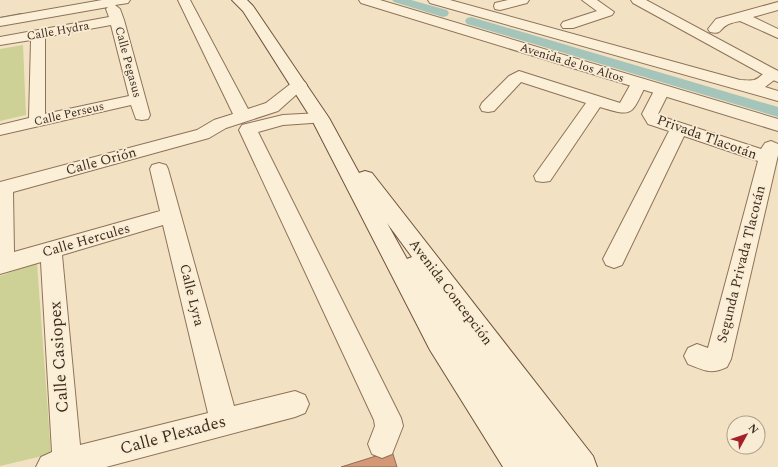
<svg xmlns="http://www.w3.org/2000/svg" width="778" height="467" viewBox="0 0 778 467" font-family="Spectral,serif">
	<rect width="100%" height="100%" fill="#f2e2c3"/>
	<path fill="#cdd196" d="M23,45L26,115L0,121V49Z
		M37,263L51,454L0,466V276Z"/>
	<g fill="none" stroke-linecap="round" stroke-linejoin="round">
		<path fill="#6b9488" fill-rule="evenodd" d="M21,13H22V15L0,19V17Z"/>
		<path fill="#a6c5ba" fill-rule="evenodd" d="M392,0H411L447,10L449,13L447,16L443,17L394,2Z
			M471,17L778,107V117L467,24L465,21L467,18Z"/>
	</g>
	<path fill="#d49876" stroke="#946a53" d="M392,451L397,467H341Z"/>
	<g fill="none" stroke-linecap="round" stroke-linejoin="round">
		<defs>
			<path id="minor" d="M102,0H130L128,3L115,5L120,9L124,20L150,115L148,119L142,120L136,119L131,105L0,135V125L29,118L31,40L0,45V37L109,17L106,9L108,7L0,26V18ZM111,25L129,96L45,114V37Z
				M178,0H190L248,109L266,103L293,82L299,80L305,82L307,85L278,111L226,128L209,138L13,192L14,252L160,211L150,169L152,165L159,163L166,165L168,169L234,406L295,391L305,395L309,404L305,413L295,417L106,467H36L41,457L52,452L41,262L0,274V182L197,130L214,120L233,114ZM163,225L208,413L80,445L62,255Z
				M508,0H529L527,3L500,10L495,9L494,6L495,3Z
				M582,0H597L614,12L612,15L573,28H563L561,25L563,22L597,11Z
				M631,0H646L778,71V82L773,80L633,3Z
				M778,2V10L753,17L778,29V38L740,21C736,22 730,23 727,25C719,29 722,35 710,32L708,29L716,19Z
				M519,71L620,103L633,80L639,78L645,80L647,83C631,114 635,118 600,107L550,181L543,182L536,181L534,176L586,103L521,82L494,111L488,112L482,111L480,107L482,103L509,76Z
				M662,85L668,87L670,90L658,114L660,116L761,149L765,143L771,141L778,144V155L731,359L727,367C710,375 704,370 688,364L684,356L688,348L697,344L708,348L758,161L684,136L622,265L614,268L606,265L603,259L669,131L648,124L642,114L656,87Z
				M320,113L326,114L328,118L326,122L283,125L258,132L401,418L403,426L392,454L382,458L372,454L368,444L375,426L374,420L239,130L242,125L283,115Z"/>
			<path id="tertiary" d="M359,0H380L778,119V131L361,3Z
				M428,0H450L740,80C744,80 750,81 754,80C764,77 763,67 778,71V77L765,87L778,91V101L430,3Z"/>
			<path id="secondary" d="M232,0H247L253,6L329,118L359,173L365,171L372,173L593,456L597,467H503L430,350L311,118L243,11ZM387,223L412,257L407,259Z"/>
		</defs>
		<use href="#minor" stroke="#8e7258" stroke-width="2"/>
		<use href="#tertiary" stroke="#8e7258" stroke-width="2"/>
		<use href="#secondary" stroke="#70533b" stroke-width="2"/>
		<use href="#minor" fill="#fcefd8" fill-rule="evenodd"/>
		<use href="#tertiary" fill="#fcefd8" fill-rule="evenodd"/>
		<use href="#secondary" fill="#fcefd8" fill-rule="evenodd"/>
	</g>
	<g text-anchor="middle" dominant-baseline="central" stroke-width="3.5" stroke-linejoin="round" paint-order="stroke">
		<g font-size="12" fill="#3d2b1d" stroke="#f9ecd4">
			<text transform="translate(58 31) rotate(-10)">Calle Hydra</text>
			<text transform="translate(128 62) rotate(75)">Calle Pegasus</text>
			<text transform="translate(572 63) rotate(17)">Avenida de los Altos</text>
			<text transform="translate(69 114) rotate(-13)">Calle Perseus</text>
		</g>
		<g font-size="14" fill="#3d2b1d" stroke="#f9ecd4">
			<text transform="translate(707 137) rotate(20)">Privada Tlacotán</text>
			<text transform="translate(101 161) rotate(-15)">Calle Orión</text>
			<text transform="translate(86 240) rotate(-16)">Calle Hercules</text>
			<text transform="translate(741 264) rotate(-76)">Segunda Privada Tlacotán</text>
			<text transform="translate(451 292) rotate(53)">Avenida Concepción</text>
			<text transform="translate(192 295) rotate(76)">Calle Lyra</text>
		</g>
		<g font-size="17" fill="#3d2b1d" stroke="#f9ecd4">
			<text transform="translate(59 357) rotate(-94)">Calle Casiopex</text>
			<text transform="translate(173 435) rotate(-15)">Calle Plexades</text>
		</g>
	</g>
	<g transform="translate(746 435) rotate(50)"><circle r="19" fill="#f9ecd4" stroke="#ae9f8b"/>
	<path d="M0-3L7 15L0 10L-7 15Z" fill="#a32229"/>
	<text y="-6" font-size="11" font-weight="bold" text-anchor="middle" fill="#3d2b1d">N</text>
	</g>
</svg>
